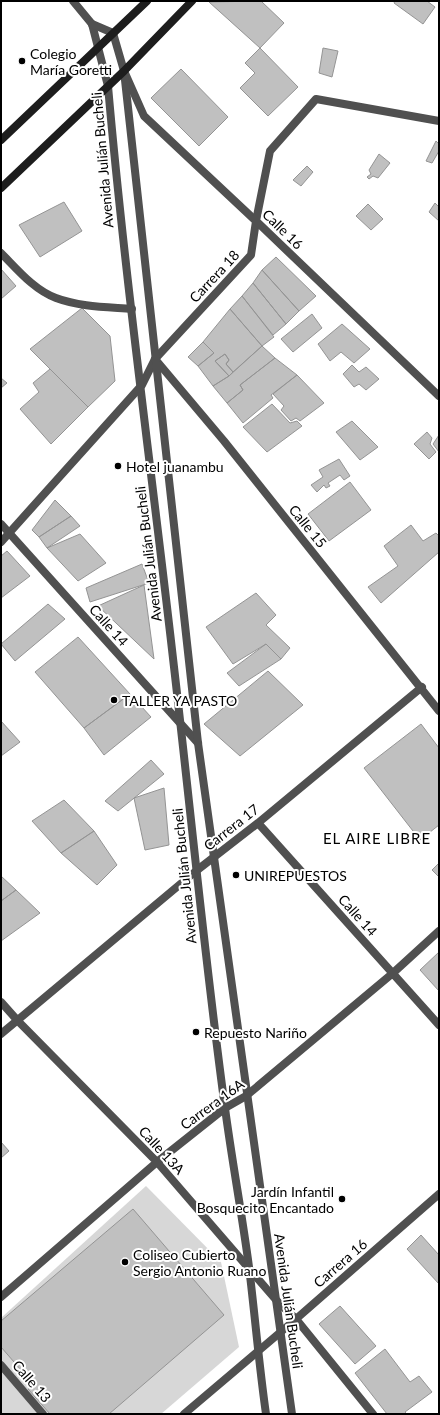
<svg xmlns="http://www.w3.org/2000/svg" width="440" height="1415" viewBox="0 0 440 1415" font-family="Lato,sans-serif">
	<rect width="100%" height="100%" fill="#fff"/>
	<path fill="#d7d7d7" d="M146,1186L221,1262L239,1347L161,1414H1V1318Z"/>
	<path fill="#c0c0c0" stroke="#949494" d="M261,1L284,23L260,48L209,2Z
		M395,1H427L435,7L423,24L394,3Z
		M260,48L298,87L268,116L240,88L255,73L245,63Z
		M323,48L338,51L332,77L319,73Z
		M181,69L228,117L199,146L151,98Z
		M436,141L439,144V151L432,163L426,161Z
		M379,154L390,163L378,178L373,176L369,179L367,177L371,174L369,170Z
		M307,166L313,172L301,186L293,180Z
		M64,202L82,231L40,257L19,225Z
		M435,203L439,207V221L429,212Z
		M368,204L383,219L371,230L356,216Z
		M276,257L316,296L299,311L262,270Z
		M1,269L16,286L1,299Z
		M262,270L299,311L286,324L253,283Z
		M253,283L286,324L273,335L242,296Z
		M242,296L274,337L262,346L230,309Z
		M82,308L110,336L115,381L88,407L30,349Z
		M230,309L262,346L233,372L226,364L229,360L225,354L215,361L229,376L213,386L198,366L214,353L203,342Z
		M312,314L322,328L293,352L281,339Z
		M342,324L370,349L354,363L341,352L330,361L318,344Z
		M203,342L214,353L198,366L188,357Z
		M262,346L275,358L240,385L243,390L227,403L213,386L229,376Z
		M225,354L229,360L226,364L233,372L229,376L215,361Z
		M275,358L297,375L271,395L273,398L243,423L227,403L243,390L240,385Z
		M352,365L359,372L366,367L379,379L366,390L359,384L354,387L343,374Z
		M50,369L88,407L51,444L20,409L39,392L33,383Z
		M297,375L324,403L300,421L296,418L291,421L281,410L284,406L273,394Z
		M1,378L7,383L1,388Z
		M272,404L290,423L297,421L302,426L267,452L243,427Z
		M352,421L378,447L360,460L336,432Z
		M427,432L432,438L430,444L436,452L429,459L414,444Z
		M439,435V452L433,444Z
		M339,459L350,476L344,480L340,475L328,483L330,486L326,488L324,485L317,492L311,485L323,477L319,470Z
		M350,482L371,510L329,541L308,514Z
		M55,500L71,516L39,537L32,530Z
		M71,516L80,526L47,548L39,537Z
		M411,525L423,541L436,533L439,536V552L381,603L368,587L398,566L384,546Z
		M80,534L106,563L78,581L47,548Z
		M7,551L30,576L1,598V556Z
		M142,564L149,583L90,602L86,588Z
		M144,585L154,659L98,606Z
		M256,593L276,615L266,625L290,648L281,659L266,644L233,664L206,627Z
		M48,604L65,619L15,661L1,644Z
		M78,637L130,694L84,728L35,672Z
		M266,644L281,659L239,686L227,673Z
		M268,671L303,705L240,756L204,724Z
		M130,694L151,717L104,755L84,728Z
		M1,721L20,742L1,756Z
		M421,724L439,748V825L420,840L364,768Z
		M151,760L164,774L118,811L105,801Z
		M164,788L169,845L145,850L134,798Z
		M64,800L94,831L61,853L32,821Z
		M94,831L117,865L97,885L61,853Z
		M439,863V877L432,870Z
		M1,876L16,890L1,901Z
		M16,890L40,913L1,941V901Z
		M439,952V991L420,970Z
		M1,1142L9,1151L1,1158Z
		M133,1209L224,1315L109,1414H50L28,1389L34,1385L1,1347V1321Z
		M421,1235L439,1255V1284L407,1249Z
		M340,1306L376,1346L355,1364L319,1324Z
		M385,1349L410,1382L419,1376L432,1392L405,1412L407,1414H387L355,1373Z"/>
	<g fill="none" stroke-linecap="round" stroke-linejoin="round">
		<path stroke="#505050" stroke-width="8" d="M1,253C17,269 34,290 56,298C80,307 107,307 132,309"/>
		<path stroke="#505050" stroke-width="8" d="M125,73L144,116L256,221L251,255L155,359"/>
		<path stroke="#505050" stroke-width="8" d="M73,1L92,24L108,86
			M439,121L316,99L270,151L256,221L439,396
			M1,524L198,743
			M1,542L142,385L155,359L224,441L439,711
			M258,823L439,1025
			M1,1002L17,1020L157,1162L277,1301L296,1319L373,1414
			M1,1034L196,871L258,823L422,687
			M1,1297L157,1162L225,1108L246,1096L393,973L439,931
			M1,1365L43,1414
			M184,1414L296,1319L439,1194"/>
		<path stroke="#505050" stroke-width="8" d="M92,24L113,33L124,71L198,743L292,1414
			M108,86C125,280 152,473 174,667C191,814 205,961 225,1108C232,1161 242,1214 249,1267C255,1316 259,1365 266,1414"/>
		<path stroke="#1d1d1d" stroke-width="8" d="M1,140L147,1
			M1,188L124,71L192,1"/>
	</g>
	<g fill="#000" stroke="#fff" stroke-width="1.5">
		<circle cx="22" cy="61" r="4"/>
		<circle cx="118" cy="466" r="4"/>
		<circle cx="114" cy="700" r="4"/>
		<circle cx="236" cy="875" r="4"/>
		<circle cx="196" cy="1032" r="4"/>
		<circle cx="342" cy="1199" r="4"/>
		<circle cx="125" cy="1262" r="4"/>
	</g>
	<g text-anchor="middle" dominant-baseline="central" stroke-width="4" stroke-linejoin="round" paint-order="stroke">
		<g font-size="14" fill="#000" stroke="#fff" text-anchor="start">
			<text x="30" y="53">Colegio<tspan x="30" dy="16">María Goretti</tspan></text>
			<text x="126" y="466">Hotel juanambu</text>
			<text x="122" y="700">TALLER YA PASTO</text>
			<text x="244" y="875">UNIREPUESTOS</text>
			<text x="204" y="1032">Repuesto Nariño</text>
			<text x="334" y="1191" text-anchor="end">Jardín Infantil<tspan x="334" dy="16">Bosquecito Encantado</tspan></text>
			<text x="133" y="1254">Coliseo Cubierto<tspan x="133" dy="16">Sergio Antonio Ruano</tspan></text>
		</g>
		<g font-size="14" fill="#000" stroke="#fff">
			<text transform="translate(102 160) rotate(-95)">Avenida Julián Bucheli</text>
			<text transform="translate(283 229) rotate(44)">Calle 16</text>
			<text transform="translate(214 276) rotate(-47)">Carrera 18</text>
			<text transform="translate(308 526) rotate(51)">Calle 15</text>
			<text transform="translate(148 554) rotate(-97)">Avenida Julián Bucheli</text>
			<text transform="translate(109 625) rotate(48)">Calle 14</text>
			<text transform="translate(231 827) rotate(-38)">Carrera 17</text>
			<text transform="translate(184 876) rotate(-96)">Avenida Julián Bucheli</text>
			<text transform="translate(358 915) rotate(48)">Calle 14</text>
			<text transform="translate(212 1104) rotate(-36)">Carrera 16A</text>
			<text transform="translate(162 1150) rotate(47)">Calle 13A</text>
			<text transform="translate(340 1263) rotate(-41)">Carrera 16</text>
			<text transform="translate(289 1301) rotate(82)">Avenida Julián Bucheli</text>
			<text transform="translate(32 1381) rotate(49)">Calle 13</text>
		</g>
		<g font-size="15" letter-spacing="1" fill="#000" stroke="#fff">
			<text x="377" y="838">EL AIRE LIBRE</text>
		</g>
	</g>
	<rect width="440" height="1415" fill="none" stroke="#000000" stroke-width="4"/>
</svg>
